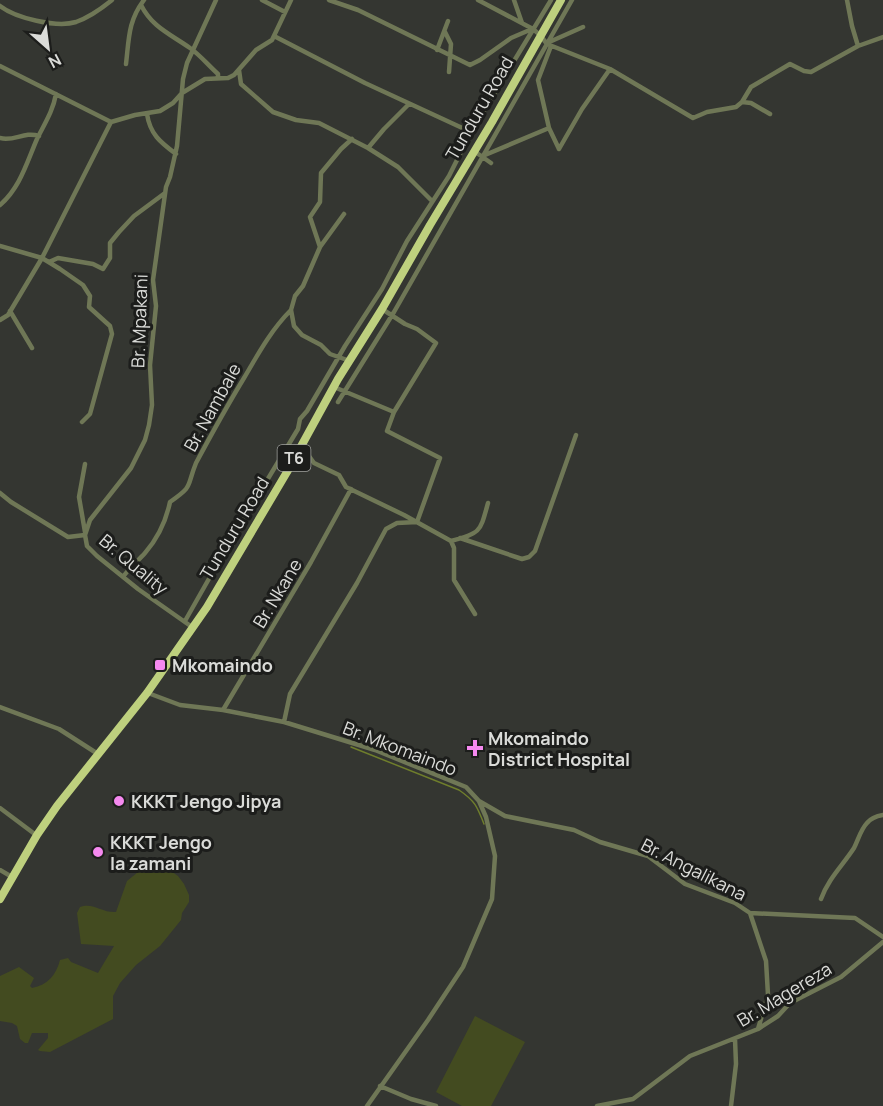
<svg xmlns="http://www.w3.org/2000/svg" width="883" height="1106" viewBox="0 0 883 1106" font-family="Manrope,sans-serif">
	<rect width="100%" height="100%" fill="#343631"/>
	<path fill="#434b20" d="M154,859L178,876L184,884L189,895V902L182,913L181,920L160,946L136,965L120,983L113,996V1019L50,1052L40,1051L38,1050L48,1038V1033H32L28,1043H25L20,1039L17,1026L12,1023L0,1021V976L19,967L34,978L30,986L32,988C48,985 56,975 60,960L68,958L71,962L98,973L114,946L81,944L77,913L80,907C93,902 102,913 116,912L127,881Z
		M475,1016L525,1042L491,1106H462L436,1092Z"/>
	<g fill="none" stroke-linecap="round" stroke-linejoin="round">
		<path stroke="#6f7e2c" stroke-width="1.5" d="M351,747L459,790C475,801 477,806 484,824"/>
		<path stroke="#6f7756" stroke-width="4.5" d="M262,0L285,12
			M329,0L358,10L470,65L480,60L511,38L532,29
			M478,0L533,29L540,35L547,44L610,69L693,118L707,112L736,107L742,102L751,103L770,114
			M514,0L522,23
			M847,0L852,26L858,46
			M141,5C152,27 170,34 190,48C200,55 208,65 218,74V77
			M0,6C15,18 57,28 76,22C90,17 101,9 112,0
			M445,32L451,44L449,72
			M274,36L365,83L471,132
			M547,43L583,27
			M551,46L538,80L549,128L559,149
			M437,50L448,21
			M126,64C129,39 128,21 144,0
			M0,66L111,122L135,115L160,111L173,103L182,93L205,79L228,78L234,75L256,50L272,40L291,0
			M239,70L241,84L273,112L296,120L319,123L368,148L398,167L432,201
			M742,102L751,87L790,64L804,71L811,72L858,46L883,37
			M147,114C150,134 160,142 176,154
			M0,138C14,142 24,131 39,136
			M368,148L384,129L409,104
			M559,149L582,109L610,69
			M474,151L491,163
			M485,155L549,128
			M0,205C20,188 27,162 37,139C45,123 53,111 56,94
			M0,246L42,258L60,269L83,285L90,296L89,307L110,326L112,334L90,414L82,422
			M320,247L344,214
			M49,262L58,258L93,264L103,269L110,258V243L119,232L134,216L165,193
			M382,309L405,324L417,329L436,343L394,412
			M10,311L32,348
			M0,320L8,315L42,258L111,122
			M350,361L330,354L321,345L302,335L294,326L291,310L295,296L303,286L320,247L310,217L320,202L321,173L341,149L352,139
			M338,402L394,312L572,0
			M301,445L314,463L339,475L346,487L404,515L451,541L454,548V580L475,614
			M85,464L79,497L85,532
			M0,493L11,502L68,537L85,535L87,546L97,556L138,589L192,627
			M85,535L90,520L131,468L145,440L149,425L152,405L150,365L156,306L153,280L166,187L170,177L177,146L183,79L187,63L216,0
			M460,538L522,559L529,557L535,551L576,435
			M451,541C481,533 480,532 488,503
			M123,577C129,568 138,561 145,553C158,538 166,521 170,502C194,485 186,488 196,463C211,435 227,406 244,378C258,354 271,330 291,310
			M185,621L223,554L235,542L240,525L298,429L300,419L307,411L345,346L382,289L407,241L449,176L471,132L551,0
			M148,693L180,705L223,710L284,722L375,750L466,787L479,801L486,817L495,856L492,899L463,967L428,1020L367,1106
			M0,707L59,729L98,754
			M223,710L311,562L351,489
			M284,722L290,694L357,583L386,529L397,523L417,522L440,458L387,431L394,412L334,387
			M479,801L505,816L574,830L600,842L648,856L685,884L735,903L750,913L766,961L768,995L758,1029
			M0,808L36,835
			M0,870L12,877
			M821,899C828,879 843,865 854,848C858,840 861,829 867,823C871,818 877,816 883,815
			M750,913L855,918L883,937
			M380,1086L411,1099L436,1106
			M597,1106L633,1099L690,1056L758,1029L778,1016L790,1003L841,977L883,942
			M731,1106L736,1064L735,1039"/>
		<path stroke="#bed07e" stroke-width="8" d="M0,899L37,835L57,806L147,693L207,607L287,472L338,379L382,309L430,225L492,122L561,0"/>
	</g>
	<g fill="#f589ef" stroke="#1c1d1b" stroke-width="2">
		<rect x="154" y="659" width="12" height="12" rx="3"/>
		<path d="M472 739h6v6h6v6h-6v6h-6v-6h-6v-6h6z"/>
		<circle cx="119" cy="801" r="6"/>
		<circle cx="98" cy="852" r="6"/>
	</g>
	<g text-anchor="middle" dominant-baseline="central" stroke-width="6" stroke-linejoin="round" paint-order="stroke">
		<rect fill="#1c1d1b" stroke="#a1a29f" stroke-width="1.5" x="277.5" y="445" width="33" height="26" rx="4.5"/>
		<g font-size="16" font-weight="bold" fill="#dadbd8">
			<text x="294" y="458">T6</text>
		</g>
		<g font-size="18" fill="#dadbd8" stroke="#1c1d1b">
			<text transform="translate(479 108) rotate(-60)">Tunduru Road</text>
			<text transform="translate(139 321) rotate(-88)">Br. Mpakani</text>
			<text transform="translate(212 407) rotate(-61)">Br. Nambale</text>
			<text transform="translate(234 528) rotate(-59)">Tunduru Road</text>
			<text transform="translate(134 564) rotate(40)">Br. Quality</text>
			<text transform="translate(277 593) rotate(-59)">Br. Nkane</text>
			<text transform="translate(400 748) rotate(21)">Br. Mkomaindo</text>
			<text transform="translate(694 869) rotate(27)">Br. Angalikana</text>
			<text transform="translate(784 994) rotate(-31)">Br. Magereza</text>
		</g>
		<g font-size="18" font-weight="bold" fill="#dadbd8" stroke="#1c1d1b" text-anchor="start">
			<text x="172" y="665">Mkomaindo</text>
			<text x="488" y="738">Mkomaindo<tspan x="488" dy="21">District Hospital</tspan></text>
			<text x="131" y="801">KKKT Jengo Jipya</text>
			<text x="110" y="842">KKKT Jengo<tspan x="110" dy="21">la zamani</tspan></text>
		</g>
	</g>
	<g transform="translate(48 48) rotate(152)" stroke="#1c1d1b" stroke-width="4.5" paint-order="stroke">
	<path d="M0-4.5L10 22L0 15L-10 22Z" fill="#dadbd8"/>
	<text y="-9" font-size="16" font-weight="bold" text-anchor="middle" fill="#dadbd8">N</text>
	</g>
</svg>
